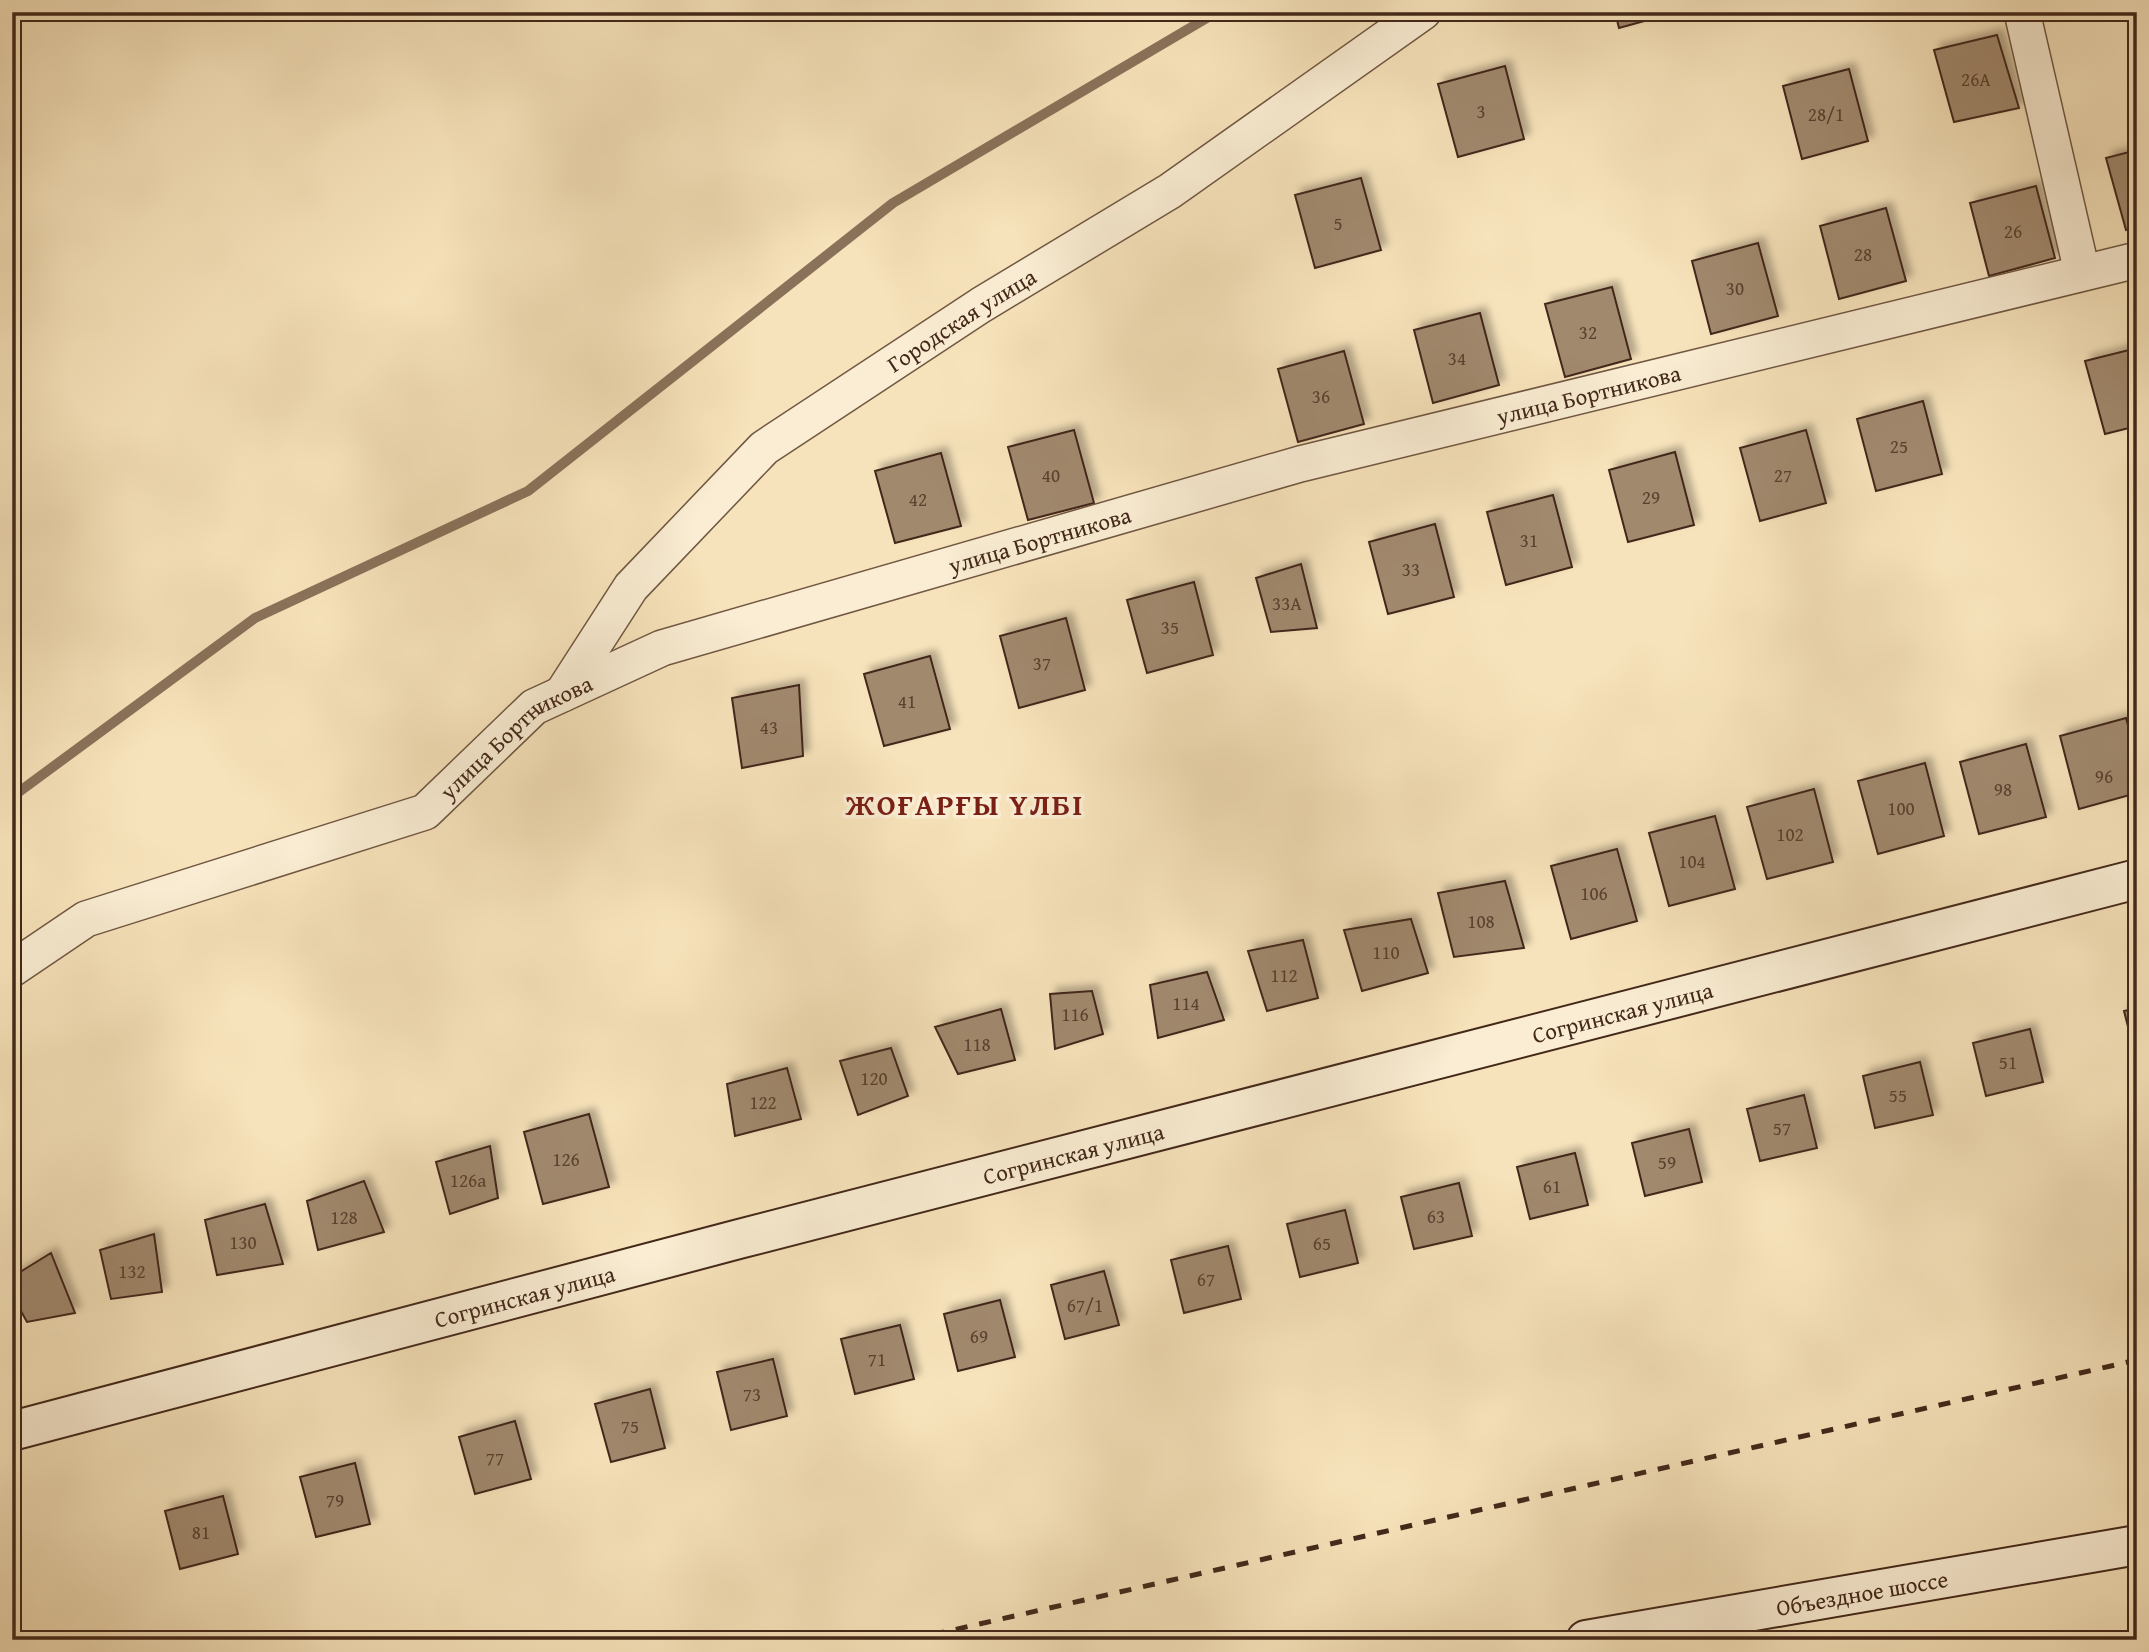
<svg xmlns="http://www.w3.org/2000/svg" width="2149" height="1652" viewBox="0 0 2149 1652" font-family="'Gentium Book Plus',serif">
	<defs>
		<filter id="shadow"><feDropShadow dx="6" dy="-6" stdDeviation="3.5" flood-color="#0004"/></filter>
	</defs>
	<rect width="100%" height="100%" fill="#f7e3bb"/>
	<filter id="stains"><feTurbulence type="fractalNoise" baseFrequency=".00286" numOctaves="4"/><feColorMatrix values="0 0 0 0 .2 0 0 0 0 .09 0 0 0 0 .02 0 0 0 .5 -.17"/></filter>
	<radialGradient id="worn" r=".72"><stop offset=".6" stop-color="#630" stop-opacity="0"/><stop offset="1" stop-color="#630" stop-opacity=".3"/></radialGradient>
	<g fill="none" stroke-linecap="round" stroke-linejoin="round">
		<path stroke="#8a725a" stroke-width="10" d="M12,797L255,618L528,491L893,203L1217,12"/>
	</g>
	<path fill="#a1896e" stroke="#43281a" stroke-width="2" filter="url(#shadow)" d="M1615,12H1677L1619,28Z
		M1997,35L2019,108L1954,122L1934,50Z
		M1505,66L1524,139L1458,157L1438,84Z
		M1849,69L1868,141L1802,159L1783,86Z
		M2137,150V227L2126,230L2106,158Z
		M1361,178L1381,250L1315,268L1295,195Z
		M2036,186L2055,258L1989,276L1970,203Z
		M1886,208L1906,281L1839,299L1820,226Z
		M1758,243L1778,316L1711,334L1692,261Z
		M1612,287L1631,359L1565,377L1545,304Z
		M1480,313L1499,385L1433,403L1414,330Z
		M2137,348V426L2105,434L2085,361Z
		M1344,351L1364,424L1298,442L1278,369Z
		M1923,401L1942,474L1876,491L1857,419Z
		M1074,430L1094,503L1028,520L1008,447Z
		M1806,430L1826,503L1760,521L1740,448Z
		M1675,452L1694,525L1628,542L1609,470Z
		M941,453L961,526L895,543L875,471Z
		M1553,495L1572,567L1506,585L1487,512Z
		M1435,524L1454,597L1388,614L1369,542Z
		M1301,564L1317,628L1271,632L1256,578Z
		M1194,582L1213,655L1147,673L1127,600Z
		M1066,618L1085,690L1019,708L1000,636Z
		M930,656L950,729L884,746L864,674Z
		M799,685L803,756L742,768L732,698Z
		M2126,718L2137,758V793L2079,809L2060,736Z
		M2026,744L2046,817L1979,834L1960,762Z
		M1925,763L1944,836L1878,854L1858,781Z
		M1814,789L1833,862L1767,879L1747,807Z
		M1715,816L1735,889L1669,906L1649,833Z
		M1617,849L1637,921L1571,939L1551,866Z
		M1505,881L1524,948L1454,957L1438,893Z
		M1411,919L1428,973L1362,991L1344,930Z
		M1303,940L1318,998L1267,1011L1248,951Z
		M1207,972L1224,1020L1158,1038L1150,985Z
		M1092,991L1103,1034L1055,1049L1050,994Z
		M2137,1008V1062L2124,1011Z
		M1001,1009L1015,1060L958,1074L935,1027Z
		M2030,1029L2043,1082L1986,1096L1973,1043Z
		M891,1048L908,1096L858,1115L840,1061Z
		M1920,1062L1933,1115L1875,1128L1863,1076Z
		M787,1068L801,1119L735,1136L727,1084Z
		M1804,1095L1817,1148L1760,1161L1747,1109Z
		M589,1114L609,1187L543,1204L524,1132Z
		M1689,1129L1702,1182L1645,1196L1632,1143Z
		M490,1146L498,1198L450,1214L436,1162Z
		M1575,1153L1588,1205L1530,1219L1517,1167Z
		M364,1181L384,1232L318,1250L307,1201Z
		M1459,1183L1472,1236L1414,1249L1401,1197Z
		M265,1204L283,1264L217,1275L205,1220Z
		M1345,1210L1358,1263L1300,1277L1287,1224Z
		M154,1234L162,1292L111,1299L100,1250Z
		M1228,1246L1241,1299L1184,1313L1171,1260Z
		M51,1253L75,1313L27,1322L12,1295V1277Z
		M1104,1271L1119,1325L1065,1339L1051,1285Z
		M1000,1300L1015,1357L958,1371L944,1314Z
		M900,1325L914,1379L855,1394L841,1339Z
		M773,1359L787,1416L731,1430L717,1372Z
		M650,1389L665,1448L611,1462L595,1404Z
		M515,1421L531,1479L475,1494L459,1437Z
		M355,1463L370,1524L316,1537L300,1477Z
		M223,1496L238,1554L180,1569L165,1511Z"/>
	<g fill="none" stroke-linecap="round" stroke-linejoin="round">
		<defs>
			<g id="street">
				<path d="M2022,12L2082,272"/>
				<path id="s1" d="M562,694L631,587L764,448L981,305L1170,191L1423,12"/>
				<path id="s2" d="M12,969L86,919L425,812L534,707L662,648L1300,464L2137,260"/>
			</g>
			<g id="secondary">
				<path id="s3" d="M12,1431L739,1239L2137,879"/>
				<path id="s4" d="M1586,1640L2137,1545"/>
			</g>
		</defs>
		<use href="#street" stroke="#705742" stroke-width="38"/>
		<use href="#secondary" stroke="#43281a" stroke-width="42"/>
		<use href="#street" stroke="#faedd3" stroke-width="35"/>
		<use href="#secondary" stroke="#faedd3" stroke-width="38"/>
		<path stroke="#43281a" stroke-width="5" stroke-dasharray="12 12" stroke-linecap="butt" d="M909,1640L2137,1360"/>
	</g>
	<g text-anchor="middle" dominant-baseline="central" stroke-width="7" stroke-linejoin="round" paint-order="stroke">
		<g font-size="19" fill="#5a402f">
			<text x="1976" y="79">26А</text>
			<text x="1481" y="111">3</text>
			<text x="1826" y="114">28/1</text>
			<text x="1338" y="223">5</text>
			<text x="2013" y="231">26</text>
			<text x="1863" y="254">28</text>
			<text x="1735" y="288">30</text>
			<text x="1588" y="332">32</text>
			<text x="1457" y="358">34</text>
			<text x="1321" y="396">36</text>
			<text x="1899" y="446">25</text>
			<text x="1051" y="475">40</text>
			<text x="1783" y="475">27</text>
			<text x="1651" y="497">29</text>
			<text x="918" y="499">42</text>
			<text x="1529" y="540">31</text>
			<text x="1411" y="569">33</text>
			<text x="1287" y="603">33А</text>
			<text x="1170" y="627">35</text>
			<text x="1042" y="663">37</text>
			<text x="907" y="701">41</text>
			<text x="769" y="727">43</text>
			<text x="2104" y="776">96</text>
			<text x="2003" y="789">98</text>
			<text x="1901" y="808">100</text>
			<text x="1790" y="834">102</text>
			<text x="1692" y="861">104</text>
			<text x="1594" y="893">106</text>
			<text x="1481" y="921">108</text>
			<text x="1386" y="952">110</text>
			<text x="1284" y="975">112</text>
			<text x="1186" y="1003">114</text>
			<text x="1075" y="1014">116</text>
			<text x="977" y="1044">118</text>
			<text x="2008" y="1062">51</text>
			<text x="874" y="1078">120</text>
			<text x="1898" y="1095">55</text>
			<text x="763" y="1102">122</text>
			<text x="1782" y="1128">57</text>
			<text x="566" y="1159">126</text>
			<text x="1667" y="1162">59</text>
			<text x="468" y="1180">126а</text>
			<text x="1552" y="1186">61</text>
			<text x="1436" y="1216">63</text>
			<text x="344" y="1217">128</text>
			<text x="243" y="1242">130</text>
			<text x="1322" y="1243">65</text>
			<text x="132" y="1271">132</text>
			<text x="1206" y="1279">67</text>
			<text x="1085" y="1305">67/1</text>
			<text x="979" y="1336">69</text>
			<text x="877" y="1359">71</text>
			<text x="752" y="1394">73</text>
			<text x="630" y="1426">75</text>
			<text x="495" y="1458">77</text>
			<text x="335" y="1500">79</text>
			<text x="201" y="1532">81</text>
		</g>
		<g font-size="23" fill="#43281a" stroke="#faedd3">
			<text stroke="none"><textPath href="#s1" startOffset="555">Городская улица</textPath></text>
			<text stroke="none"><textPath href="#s2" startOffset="1698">улица Бортникова</textPath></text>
			<text stroke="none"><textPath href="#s2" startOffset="1130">улица Бортникова</textPath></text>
			<text stroke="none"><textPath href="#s2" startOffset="564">улица Бортникова</textPath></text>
			<text stroke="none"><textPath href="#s3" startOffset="1664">Согринская улица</textPath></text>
			<text stroke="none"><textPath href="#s3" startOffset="1097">Согринская улица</textPath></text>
			<text stroke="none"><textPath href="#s3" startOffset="530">Согринская улица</textPath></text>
			<text stroke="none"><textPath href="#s4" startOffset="280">Объездное шоссе</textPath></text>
		</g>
		<g font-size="30" font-weight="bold" letter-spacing="2" fill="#7a1f14" stroke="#faedd3">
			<text x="965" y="804">ЖОҒАРҒЫ ҮЛБІ</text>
		</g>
	</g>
	<rect width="2149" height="1652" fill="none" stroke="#f7e3bb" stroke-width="42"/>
	<rect x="14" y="14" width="2121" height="1624" fill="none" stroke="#43281a" stroke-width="3.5"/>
	<rect x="21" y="21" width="2107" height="1610" fill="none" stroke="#43281a" stroke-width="2"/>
	<rect width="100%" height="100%" filter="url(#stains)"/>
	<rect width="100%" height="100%" fill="url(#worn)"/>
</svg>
